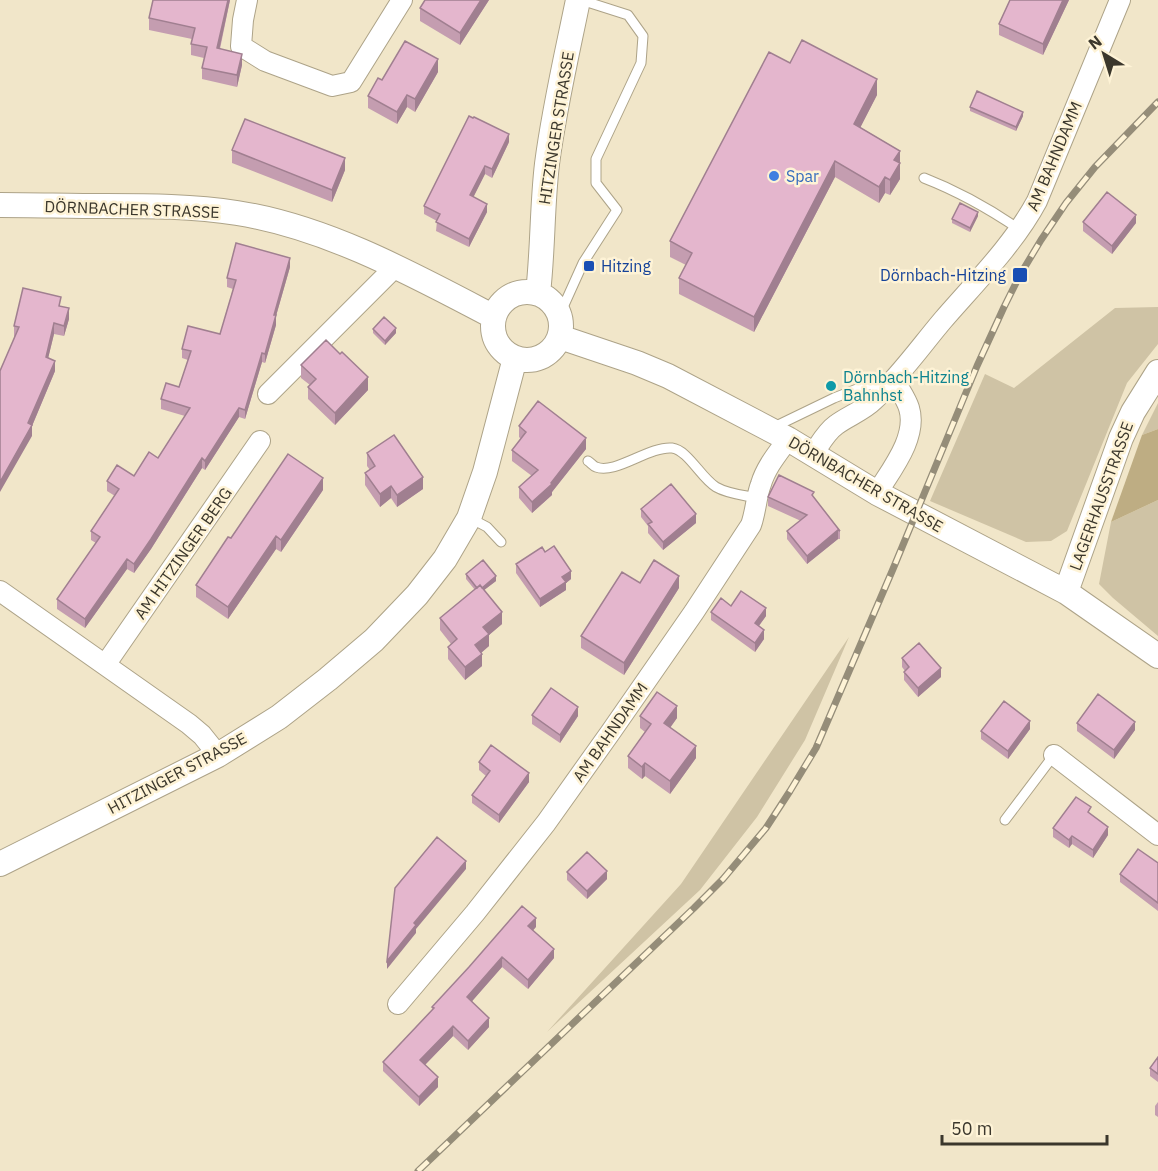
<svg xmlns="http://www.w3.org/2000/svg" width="1158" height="1171" viewBox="0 0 1158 1171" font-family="'IBM Plex Sans',sans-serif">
	<rect width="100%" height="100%" fill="#f1e6c9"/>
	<path fill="#cfc3a5" d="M1158,307V344L1127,383L1067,531L1051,541L1026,542L930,501L985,374L1014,388L1115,308Z
		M1158,403V429L1142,435Z
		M1158,500V636L1113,598L1099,584L1111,522Z
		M849,637L805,740L757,817L700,890L547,1032L681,884Z"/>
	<path fill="#bead83" d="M1158,429V500L1111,522L1142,435Z"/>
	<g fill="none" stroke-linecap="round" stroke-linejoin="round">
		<defs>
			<path id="service" d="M924,178C960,192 988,208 1019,229
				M560,314L583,263L617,210L596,183V159L641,63L643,36L628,15L581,0
				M774,427L834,398L862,387L889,380
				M588,461C591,463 593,466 596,467C615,475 649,446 672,448C688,450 701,478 716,487C728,494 743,495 757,498
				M470,518L487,527L501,542
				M1005,820L1054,755"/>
			<path id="minor" d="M247,0L243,20L241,46L265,61L332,86L351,82L402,0
				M268,394L395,267
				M813,454C820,444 826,432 836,425C848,416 863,411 874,400C900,376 921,346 943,320C975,283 1014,244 1037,201L1120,0
				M877,493C891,470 918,437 909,408C906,398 898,388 894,379
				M0,591L189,724L202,735L218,755
				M105,665L260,441
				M1054,755L1158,835
				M398,1004L475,913L546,823L610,733L694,612L751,525C756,511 756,497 761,484C766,467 778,453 788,439"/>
			<path id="tertiary" d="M0,205C35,205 70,206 105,206C149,206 193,206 237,213C327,227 414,275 494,317
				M493 326a34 34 0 1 1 68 0a34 34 0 1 1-68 0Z
				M538,293C543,250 542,206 547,164C554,109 567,54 578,0
				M560,337L637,363L668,376L788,439L877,493L1066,592L1158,656
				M1066,592L1121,438L1133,412L1158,372
				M0,864L218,755L279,717L328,679L374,640L417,595L445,559L469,518L485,472L515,358"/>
		</defs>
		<use href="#service" stroke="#ada388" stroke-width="11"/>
		<use href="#minor" stroke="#ada388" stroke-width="22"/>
		<use href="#tertiary" stroke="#ada388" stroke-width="26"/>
		<use href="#service" stroke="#fff" stroke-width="9"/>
		<use href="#minor" stroke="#fff" stroke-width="20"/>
		<use href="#tertiary" stroke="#fff" stroke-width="24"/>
		<defs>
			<path id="rail" d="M418,1171L694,908L723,879L766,828L790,791L816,748L893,569L977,366L1004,307L1020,275L1041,240L1066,203L1095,167L1158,102"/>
		</defs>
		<use href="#rail" stroke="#958d79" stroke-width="7"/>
		<use href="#rail" stroke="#fef3d6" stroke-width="4.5" stroke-dasharray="14" stroke-linecap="butt"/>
	</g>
	<path fill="#c49db0" d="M230,0L220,49L242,65L237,87L202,79V68L204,58L191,55V44L192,39L149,30V18Z
		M489,0L460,45L420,21V8Z
		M1010,0H1069L1043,55L999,35V24Z
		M790,63L877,95L860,127L900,151V179L890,195L885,193L879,203L835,177L754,332L679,294V278L686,265L670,257V241Z
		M438,72L415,112L407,107L397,124L368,108V96L382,80Z
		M970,107L1023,116L1016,131L970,111Z
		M509,142L492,178L485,174L473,197L487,212L469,247L436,231L437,221L424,214V206Z
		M232,150L345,170L332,202L232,163Z
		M978,216L970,232L952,223V219Z
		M1083,222L1136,223L1112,254L1083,231Z
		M290,267L276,316V325L265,363L262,362L245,419L239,417L205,470L202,468L151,549L134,573L127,569L85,628L57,609V599L96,543L91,540V531L115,496L107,491V481L134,476L158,458L185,416L161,409V399L179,387L188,360L182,358V349L220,334L233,289L227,287V278Z
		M61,306L69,319L64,336L54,334L48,358L55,371L32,426V436L15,337H14V326Z
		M373,329L396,333L385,345L373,333Z
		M301,365L368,390L335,425L308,399V387L310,385L301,378Z
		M519,426L586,449L552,492V495L532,513L519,498V487L532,476L512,461V450L521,439L519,437Z
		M367,453L423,489L397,507L391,498L380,507L365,485V473L370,470L367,466Z
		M323,490L281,552L276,549L228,619L196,597V585L231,538Z
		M768,497H814L840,531V539H838L807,564L787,539V531L801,521L768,506Z
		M641,509L696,523L663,550L648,533V526L641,517Z
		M545,552L571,579L566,583V590L540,607L516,573V564Z
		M466,574L496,581L484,590L502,624L489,635V646L481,653L482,666L465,680L448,659V647L451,644L440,630V618L475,590L466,579Z
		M679,588L624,675L581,648V636Z
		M731,606L766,616L759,626L764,639L755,652L711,620V612Z
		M902,658L941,677L918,697L904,680V672L905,671L902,667Z
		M532,715L578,716L560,743L532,724Z
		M640,716L677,718L670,728L696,758L670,794L645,776L642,779L628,768V756L645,732L640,728Z
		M1077,723L1135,730L1114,759L1077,731Z
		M1030,729L1008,759L981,739V731Z
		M479,762L529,782L499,823L472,803V795L486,776L479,770Z
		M1091,815L1108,835L1093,858L1072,844L1069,848L1053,837V828Z
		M1158,863V911L1120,882V874Z
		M567,872L607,879L587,899L567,880Z
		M536,927L533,930L554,958L528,989L502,967L472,1001L489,1027L468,1050L453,1036L425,1065L438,1087L419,1106L383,1071V1062L432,1010V1007Z
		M1158,1057V1082L1150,1076V1068Z
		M1158,1102V1117L1155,1115V1106Z"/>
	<path fill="#a07f90" d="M228,0H230L217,60V48Z
		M481,0H489L460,45V33Z
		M1063,0H1069L1043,55V44Z
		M242,54V65L237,87V75Z
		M438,59V72L415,112V99Z
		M877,79V95L854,140V124Z
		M407,95V107L397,124V112Z
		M1023,112V116L1016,131V127Z
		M509,134V142L492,178V169Z
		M900,151V179L890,195V180L894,160Z
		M345,158V170L332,202V190Z
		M835,161V177L754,332V317Z
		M485,166V174L470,204V195Z
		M885,177V193L879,203V187Z
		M487,204V212L469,247V239Z
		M978,212V216L970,232V228Z
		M1136,215V223L1112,254V246Z
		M290,258V267L276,316V325L265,363V354L274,315Z
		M69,308V319L64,336V326Z
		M54,323V334L46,367V357Z
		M396,328V333L385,345V341Z
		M262,353V362L245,419V410Z
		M55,361V371L32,426V436L0,492V482L28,423Z
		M368,377V390L335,425V413Z
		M239,408V417L205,470V461Z
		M586,438V449L552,492V495L532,513V502L551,483Z
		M202,458V468L151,549L134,573V564Z
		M423,477V489L397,507V495Z
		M323,478V490L281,552V540Z
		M391,486V498L380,507V494Z
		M696,514V523L663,550V542Z
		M838,530V539L807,564V556Z
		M276,536V549L228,619V607Z
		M127,559V569L85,628V619Z
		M571,571V579L566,583V590L540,607V599L562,577Z
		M496,576V581L479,594V590Z
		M679,576V588L624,675V663Z
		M766,608V616L755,631V623Z
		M502,612V624L489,635V646L475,658V645L483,627Z
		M764,630V639L755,652V643Z
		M482,654V666L465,680V667Z
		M941,668V677L918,697V688Z
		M677,706V718L664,736V723Z
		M578,707V716L560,743V735Z
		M1030,721V729L1008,759V751Z
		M1135,722V730L1114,759V750Z
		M696,746V758L670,794V781Z
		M645,763V776L642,779V767Z
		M529,773V782L499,823V815Z
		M1108,827V835L1093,858V850Z
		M1072,836V844L1069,848V840Z
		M466,861V869L416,929V933L387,969V961L414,923Z
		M607,871V879L587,899V891Z
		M536,918V927L528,936V926Z
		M554,949V958L528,989V980Z
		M502,957V967L467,1007V997Z
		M489,1018V1027L468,1050V1041Z
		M453,1026V1036L420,1070V1060Z
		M438,1077V1087L419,1106V1097Z"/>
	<path fill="#e4b6cd" stroke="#a07f90" stroke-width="1.5" d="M153,0H228L217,48L242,54L237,75L202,68L207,47L191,44L195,28L149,18Z
		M425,0H481L460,33L420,8Z
		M1010,0H1063L1043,44L999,24Z
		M802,40L877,79L854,124L900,151L894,160L900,163L890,180L885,177L879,187L835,161L754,317L679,278L692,253L670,241L769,52L790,63Z
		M405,41L438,59L415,99L407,95L397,112L368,96L378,78L382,80Z
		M977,91L1023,112L1016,127L970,107Z
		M469,116L473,118L474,117L509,134L492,169L485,166L470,195L487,204L469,239L436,222L440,214L424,206Z
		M245,119L345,158L332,190L232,150Z
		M1107,192L1136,215L1112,246L1083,222Z
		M960,203L978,212L970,228L952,219Z
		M236,243L290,258L274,315H276L265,354L262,353L245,410L239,408L205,461L202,458L151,539L134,564L127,559L85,619L57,599L100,537L91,531L119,489L107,481L117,465L134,476L149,452L158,458L190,408L161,399L166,383L179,387L191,351L182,349L188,326L220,334L236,280L227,278Z
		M23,288L61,297L59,306L69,308L64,326L54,323L46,357L55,361L28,423L32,425L0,482V371L19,327L14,326Z
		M384,317L396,328L385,341L373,329Z
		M326,340L340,354L342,352L368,377L335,413L308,387L316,379L301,365Z
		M538,401L586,438L551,483L552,484L532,502L519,487L538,470L512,450L526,432L519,426Z
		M394,435L423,477L397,495L391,486L380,494L365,473L375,466L367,453Z
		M288,454L323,478L281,540L276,536L228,607L196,585L228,537L231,538Z
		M779,475L814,492L812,495L840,531L838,530L807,556L787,531L807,515L768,497Z
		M671,484L696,514L663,542L648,524L652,522L641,509Z
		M554,546L571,571L562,577L566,582L540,599L516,564L542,547L545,552Z
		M483,560L496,576L482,588L480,585L477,588L466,574Z
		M654,560L679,576L624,663L581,636L622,572L640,583Z
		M480,585L502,612L483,627L489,634L475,645L482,654L465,667L448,647L457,639L440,618Z
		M741,591L766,608L755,623L764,630L755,643L711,612L721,598L731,606Z
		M919,643L941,668L918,688L904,672L909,667L902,658Z
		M551,688L578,707L560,735L532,715Z
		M657,692L677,706L664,723L696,746L670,781L645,763L642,767L628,756L651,724L640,716Z
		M1098,694L1135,722L1114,750L1077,723Z
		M1004,701L1030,721L1008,751L981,731Z
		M491,745L529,773L499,815L472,795L490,771L479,762Z
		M1076,797L1091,807L1088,812L1108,827L1093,850L1072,836L1069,840L1053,828Z
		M437,837L466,861L414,923L416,925L387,961L395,888Z
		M1138,849L1158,863V903L1120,874Z
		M587,852L607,871L587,891L567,872Z
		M522,906L536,918L528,926L554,949L528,980L502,957L467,997L489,1018L468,1041L453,1026L420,1060L438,1077L419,1097L383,1062L434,1008L432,1007L469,967Z
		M1158,1057V1074L1150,1068Z"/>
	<circle fill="#3f7fe0" stroke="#fef3d6" stroke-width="2" cx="774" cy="176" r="6"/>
	<g fill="#1a4fb4" stroke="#fef3d6" stroke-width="2">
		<rect x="583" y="260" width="12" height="12" rx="3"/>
		<rect x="1012" y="267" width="16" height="16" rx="3"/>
	</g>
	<circle fill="#0f9aa8" stroke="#fef3d6" stroke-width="2" cx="831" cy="386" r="6"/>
	<g text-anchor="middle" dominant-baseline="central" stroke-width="5" stroke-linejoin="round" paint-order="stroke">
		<g font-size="16" fill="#3b372c" stroke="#fef3d6">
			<text transform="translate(556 128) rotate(-81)">HITZINGER STRASSE</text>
			<text transform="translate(1054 156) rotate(-67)">AM BAHNDAMM</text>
			<text transform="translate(132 209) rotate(2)">DÖRNBACHER STRASSE</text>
			<text transform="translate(866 484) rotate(30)">DÖRNBACHER STRASSE</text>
			<text transform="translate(1101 496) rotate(-70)">LAGERHAUSSTRASSE</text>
			<text transform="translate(183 553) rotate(-55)">AM HITZINGER BERG</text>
			<text transform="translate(610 732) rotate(-55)">AM BAHNDAMM</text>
			<text transform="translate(177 773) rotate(-28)">HITZINGER STRASSE</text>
		</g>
		<g font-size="16" fill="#366cbe" stroke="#fef3d6" text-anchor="start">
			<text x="786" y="176">Spar</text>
		</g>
		<g font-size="16" fill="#164399" stroke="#fef3d6" text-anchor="start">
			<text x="601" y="266">Hitzing</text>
			<text x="1006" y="275" text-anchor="end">Dörnbach-Hitzing</text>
		</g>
		<g font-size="16" fill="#0d838f" stroke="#fef3d6" text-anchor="start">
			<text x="843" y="377">Dörnbach-Hitzing<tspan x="843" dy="18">Bahnhst</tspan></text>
		</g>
	</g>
	<g transform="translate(1104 54) rotate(322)" stroke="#fef3d6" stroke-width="4.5" paint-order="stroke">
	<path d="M0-4.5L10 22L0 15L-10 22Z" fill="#3b372c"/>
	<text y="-9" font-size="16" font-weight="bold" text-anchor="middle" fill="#3b372c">N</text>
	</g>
	<path d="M942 1135v9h165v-9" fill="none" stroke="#3b372c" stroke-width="3"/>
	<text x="951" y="1135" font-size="18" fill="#3b372c" stroke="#fef3d6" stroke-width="4.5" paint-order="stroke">50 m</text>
</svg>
